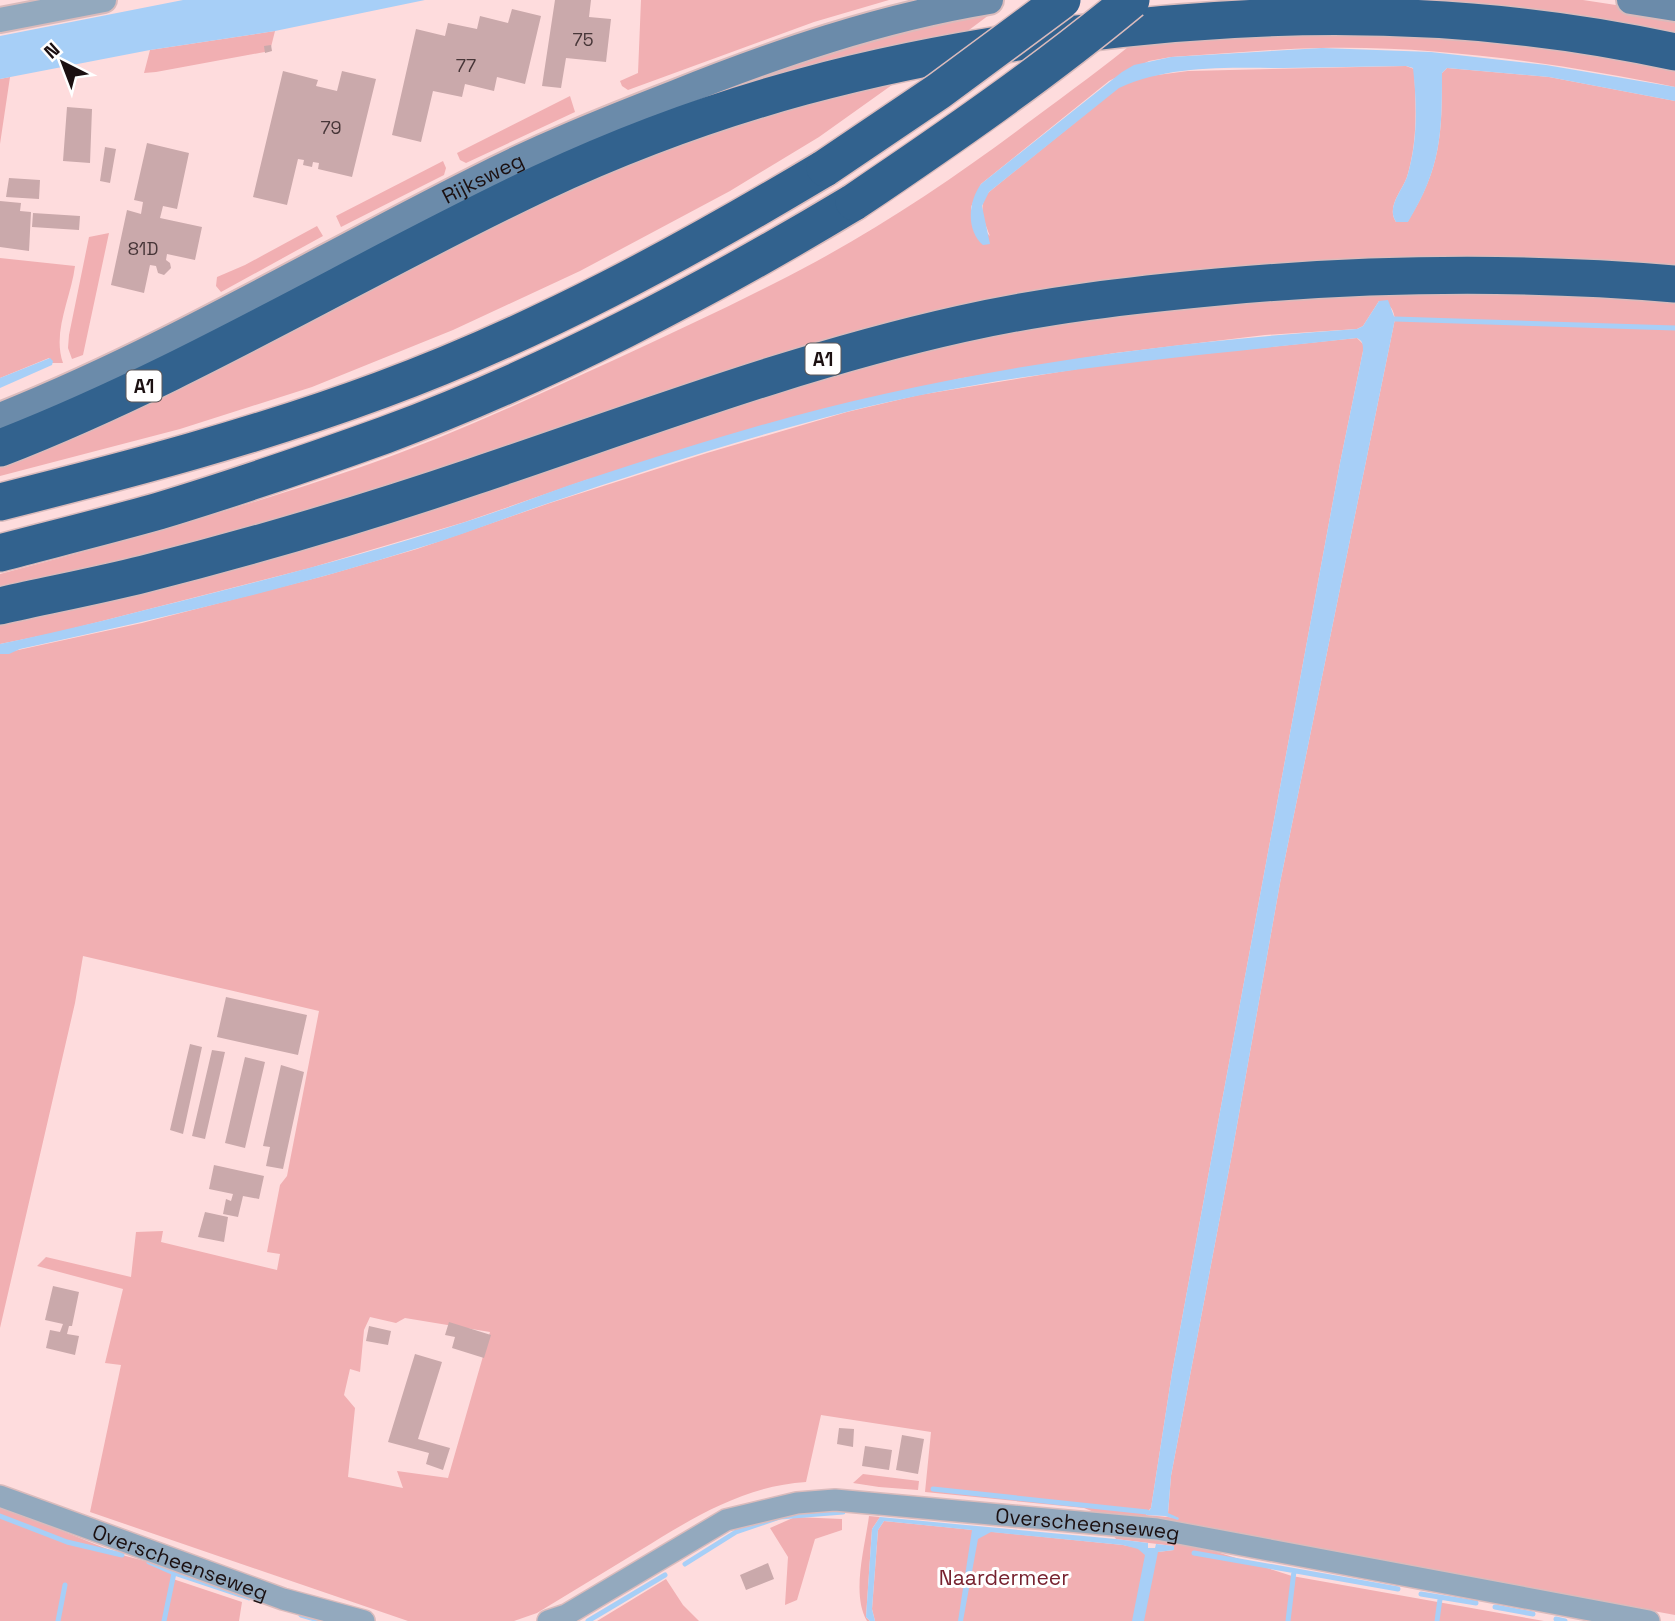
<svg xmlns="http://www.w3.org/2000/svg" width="1675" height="1621" viewBox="0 0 1675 1621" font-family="'Space Grotesk',sans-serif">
	<rect width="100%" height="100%" fill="#fedcdd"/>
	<path fill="#f1afb2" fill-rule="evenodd" d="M641,0H889L814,22L628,90L622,86L620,81L638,73Z
		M1416,0H1583L1629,7L1675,17V35C1589,16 1503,6 1416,0Z
		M997,9L965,33L840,60L716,91L838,48Z
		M1400,29L1675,63V87C1564,64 1434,45 1320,48C1271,49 1221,54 1171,57L1149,61L1109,81L981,184L971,207V217L990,236C984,221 977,206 989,192L1119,87L1142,77L1188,71L1406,66L1414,69C1416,106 1418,141 1407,177C1402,191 1386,207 1396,222L1408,221C1441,168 1442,134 1442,73L1447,68L1549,77L1675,101V267L1327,262L1237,268L280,522L0,592V574C121,542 242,508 361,467C448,437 531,398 614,360C668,335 722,310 775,283C867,237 952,180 1033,119C1069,92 1106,66 1140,37Z
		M275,31L270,51L156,72L144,73L150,50Z
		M913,70L819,137L730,191L580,271L453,330L312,387L180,429L0,476V466L74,432L641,152Z
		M10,77L0,144V79Z
		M570,96L575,112L466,163L460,160L457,153Z
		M443,161L446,168L444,175L341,227L336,216Z
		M317,226L323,236L221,292L216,286L217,277L245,265Z
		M109,233L83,355L72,359L68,348L69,335L89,237Z
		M0,258L75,266C71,298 52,332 63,363H52L49,358L0,378Z
		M1381,289L1675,297V1615L1293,1544L1109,1518L1084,1508L925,1492L931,1432L821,1415L806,1482C743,1486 691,1519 639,1551C605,1572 571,1592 537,1613L514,1621H408L90,1512L121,1365L105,1363L123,1289L37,1266L46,1257L131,1277L136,1232L163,1231L161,1242L277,1270L280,1254L267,1252L280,1185L287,1176L319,1011L83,956L75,1003L0,1328V654L142,623L324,576L417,549L550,503L707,453L847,412L919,395L1114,363L1357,338L1363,344V351L1340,463L1217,1128L1172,1373L1151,1508L1147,1512L1146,1515L1178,1518L1168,1514L1171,1476L1231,1159L1280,883L1395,319C1393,307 1390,305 1379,301L1363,326L1357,329L1265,335L1115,353L957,379L586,480L465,522L310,568L59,632L0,644V618L937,343L1079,317ZM370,1317L396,1323L405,1318L490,1332L448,1478L397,1471L403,1488L348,1477L355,1408L344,1395L350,1369L360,1372L364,1330Z
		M863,1474L919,1481L918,1490L879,1487L853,1483Z
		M0,1508L28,1517L122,1555L149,1562L174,1573L173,1579L242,1602L239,1621H0Z
		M869,1516L880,1517L872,1529L866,1617L870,1621H867C851,1594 865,1547 869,1516Z
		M795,1517L842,1519V1530L815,1539L797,1600L785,1605L788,1557L770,1528Z
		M884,1521L1123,1545L1158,1552L1174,1550V1546L1116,1539L1110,1531L1192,1544L1292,1576L1544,1621H875L872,1609L878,1530Z
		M666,1579L683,1605L699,1621H597Z"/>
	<path fill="#a7cff7" d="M183,0H425L275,31L150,50L0,79V36Z
		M1322,48L1431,52L1546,65L1675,87V101L1549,77L1447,68L1442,73C1442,134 1441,168 1408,222H1396C1386,207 1402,191 1407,177C1418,141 1417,105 1413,68L1406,66C1365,67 1324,67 1283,68C1229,68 1169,65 1119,88L989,192L982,206L990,244L983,245C966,230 968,202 981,184L1122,72L1134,65L1171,57Z
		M1388,300L1395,319L1280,883L1231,1159L1171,1476L1168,1513L1179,1518L1178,1520L1165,1516L1146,1515L1151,1508L1172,1373L1217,1128L1340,463L1363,351C1363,345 1363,341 1357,338C1187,357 1017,370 850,411C748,437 646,470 546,504C502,519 459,536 415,549C286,590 152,620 20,649L9,654H0V644C69,630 137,612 205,595C291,573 377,551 462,523C504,510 545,493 588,479C685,447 784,416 884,394C1039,359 1198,340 1357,329L1363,326L1379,301Z
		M50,358L53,361L52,365L0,388V378Z
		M880,1517L1116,1539L1148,1543V1548H1155L1156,1544L1174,1546V1550L1158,1552L1144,1621H1132L1145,1555L1138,1549L1123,1545L991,1532L978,1539L963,1621H958L972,1530L884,1521L878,1530L872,1609L875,1621H870L866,1617L872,1529Z"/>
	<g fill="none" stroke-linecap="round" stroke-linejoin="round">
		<path stroke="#a7cff7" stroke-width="5" d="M1395,319L1675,328
			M933,1489L1147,1512
			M0,1516L67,1542L122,1555
			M1194,1553L1398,1589
			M149,1562L174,1573L249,1598
			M685,1564L736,1532L780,1517L843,1512
			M1421,1594L1476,1603
			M1495,1607L1533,1614
			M301,1615L321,1621
			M1556,1619L1565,1621
			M58,1621L65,1585
			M164,1621L174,1573
			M588,1621L665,1575
			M1288,1621L1294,1571
			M1437,1621L1440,1599"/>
	</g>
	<path fill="#caa9ab" d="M555,0H591L589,17L611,19L606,62L566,58L561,88L542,86Z
		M512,9L541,16L525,84L497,77L494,91L465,84L462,97L433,91L421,142L392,135L416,29L445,36L448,23L477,29L480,16L508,23Z
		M271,45L272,51L265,53L264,46Z
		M283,71L318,80L316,86L337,91L342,71L376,79L352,177L318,169L319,163L313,162L312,167L303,165L304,160L298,159L287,205L253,197Z
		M67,107L92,109L90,163L63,161Z
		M147,143L189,153L177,209L163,206L160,218L202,227L195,260L167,254L166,260L170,263L171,268L164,275L158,273L156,266L150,265L144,293L111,285L127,210L141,214L143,202L134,200Z
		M105,147L116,149L110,183L100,181Z
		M9,178L40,180L39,199L6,197Z
		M0,201L21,203L20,211L31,212L29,251L0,247Z
		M33,213L80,216L79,230L32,227Z
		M226,997L307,1015L298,1055L217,1037Z
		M190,1044L202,1047L183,1134L170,1130Z
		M212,1050L225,1052L205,1139L192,1136Z
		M245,1057L265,1062L245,1148L225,1143Z
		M281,1065L304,1072L283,1169L266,1166L270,1147L263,1146Z
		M214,1165L264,1176L259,1199L243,1196L238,1217L223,1214L226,1199L231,1201L233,1194L209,1189Z
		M205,1212L228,1217L224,1242L198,1237Z
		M53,1286L79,1292L72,1326H69L67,1334L79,1336L75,1355L46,1348L50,1330L60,1332L63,1324L45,1320Z
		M449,1322L491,1335L484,1358L452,1348L455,1337L445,1335Z
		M369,1326L391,1331L388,1345L366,1341Z
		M415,1354L442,1362L418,1439L450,1448L443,1470L426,1464L429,1453L388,1442Z
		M839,1428L854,1429L853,1447L837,1444Z
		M902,1435L924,1439L918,1474L896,1470Z
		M865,1446L892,1450L889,1470L862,1466Z
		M768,1563L774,1579L746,1590L740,1575Z"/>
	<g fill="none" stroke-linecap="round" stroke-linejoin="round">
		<defs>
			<g id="minor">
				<path id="s1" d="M0,1496L283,1599L364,1621"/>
				<path id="s2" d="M548,1621L566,1615L726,1520L797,1503L835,1500L1157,1529L1649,1621"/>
			</g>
			<path id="tertiary" d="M0,20L104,0"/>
			<g id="secondary">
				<path d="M1631,0L1675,7"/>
				<path id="s3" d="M0,417C165,351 317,260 475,181C539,148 606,121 673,95C775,54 880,18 989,0"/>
			</g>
			<path id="motorway" d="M0,448C188,375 359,269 541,183C716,101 885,58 1076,34C1275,8 1479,9 1675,52
				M0,502C128,470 257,436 381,390C536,333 683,253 825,168
				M0,553C53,539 106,526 159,511C235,488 310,462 385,435C549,374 704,292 854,202
				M0,606C48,595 96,586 144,574C255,546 366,513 475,476C636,422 795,361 961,324C1046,305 1131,295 1218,287C1370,273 1522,271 1675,284"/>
		</defs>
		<use href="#minor" stroke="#dabbbc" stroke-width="24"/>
		<use href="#tertiary" stroke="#dabbbc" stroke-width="28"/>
		<use href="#secondary" stroke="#dabbbc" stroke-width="32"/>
		<use href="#motorway" stroke="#dabbbc" stroke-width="40"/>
		<use href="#minor" stroke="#93a9be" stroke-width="21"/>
		<use href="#tertiary" stroke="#93a9be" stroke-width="24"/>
		<use href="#secondary" stroke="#6b8baa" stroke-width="28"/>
		<use href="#motorway" stroke="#32628e" stroke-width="37"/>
		<defs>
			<path id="motorway-bridge" d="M825,168L939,91L1062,0
				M854,202C949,138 1043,73 1131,0"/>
		</defs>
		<use href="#motorway-bridge" stroke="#dabbbc" stroke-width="40" stroke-linecap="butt"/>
		<use href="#motorway-bridge" stroke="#32628e" stroke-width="37"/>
	</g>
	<g text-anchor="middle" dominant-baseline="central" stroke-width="6" stroke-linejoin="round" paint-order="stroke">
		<g font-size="18" fill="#473638">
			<text x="583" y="39">75</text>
			<text x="466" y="65">77</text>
			<text x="331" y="127">79</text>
			<text x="143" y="248">81D</text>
		</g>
		<g fill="#fff" stroke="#5f5858" stroke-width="2">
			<rect x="805.5" y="343.5" width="35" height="31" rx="5"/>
			<rect x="126.5" y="370.5" width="35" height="31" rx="5"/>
		</g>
		<g font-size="19" font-weight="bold" fill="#1b1011">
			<text x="823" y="359">A1</text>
			<text x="144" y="386">A1</text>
		</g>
		<g font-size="21" fill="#1b1011" stroke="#fff">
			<text stroke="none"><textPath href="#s3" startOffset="539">Rijksweg</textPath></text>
			<text stroke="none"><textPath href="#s2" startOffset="570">Overscheenseweg</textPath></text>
			<text stroke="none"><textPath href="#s1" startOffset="192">Overscheenseweg</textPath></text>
		</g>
		<g font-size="21" fill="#77222f" stroke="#fff">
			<text x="1004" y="1577">Naardermeer</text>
		</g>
	</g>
	<g transform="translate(63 63) rotate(318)" stroke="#ffffff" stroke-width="5" paint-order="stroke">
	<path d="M0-5L12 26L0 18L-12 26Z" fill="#1b1011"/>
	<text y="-10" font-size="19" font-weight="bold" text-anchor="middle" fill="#1b1011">N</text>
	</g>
</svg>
